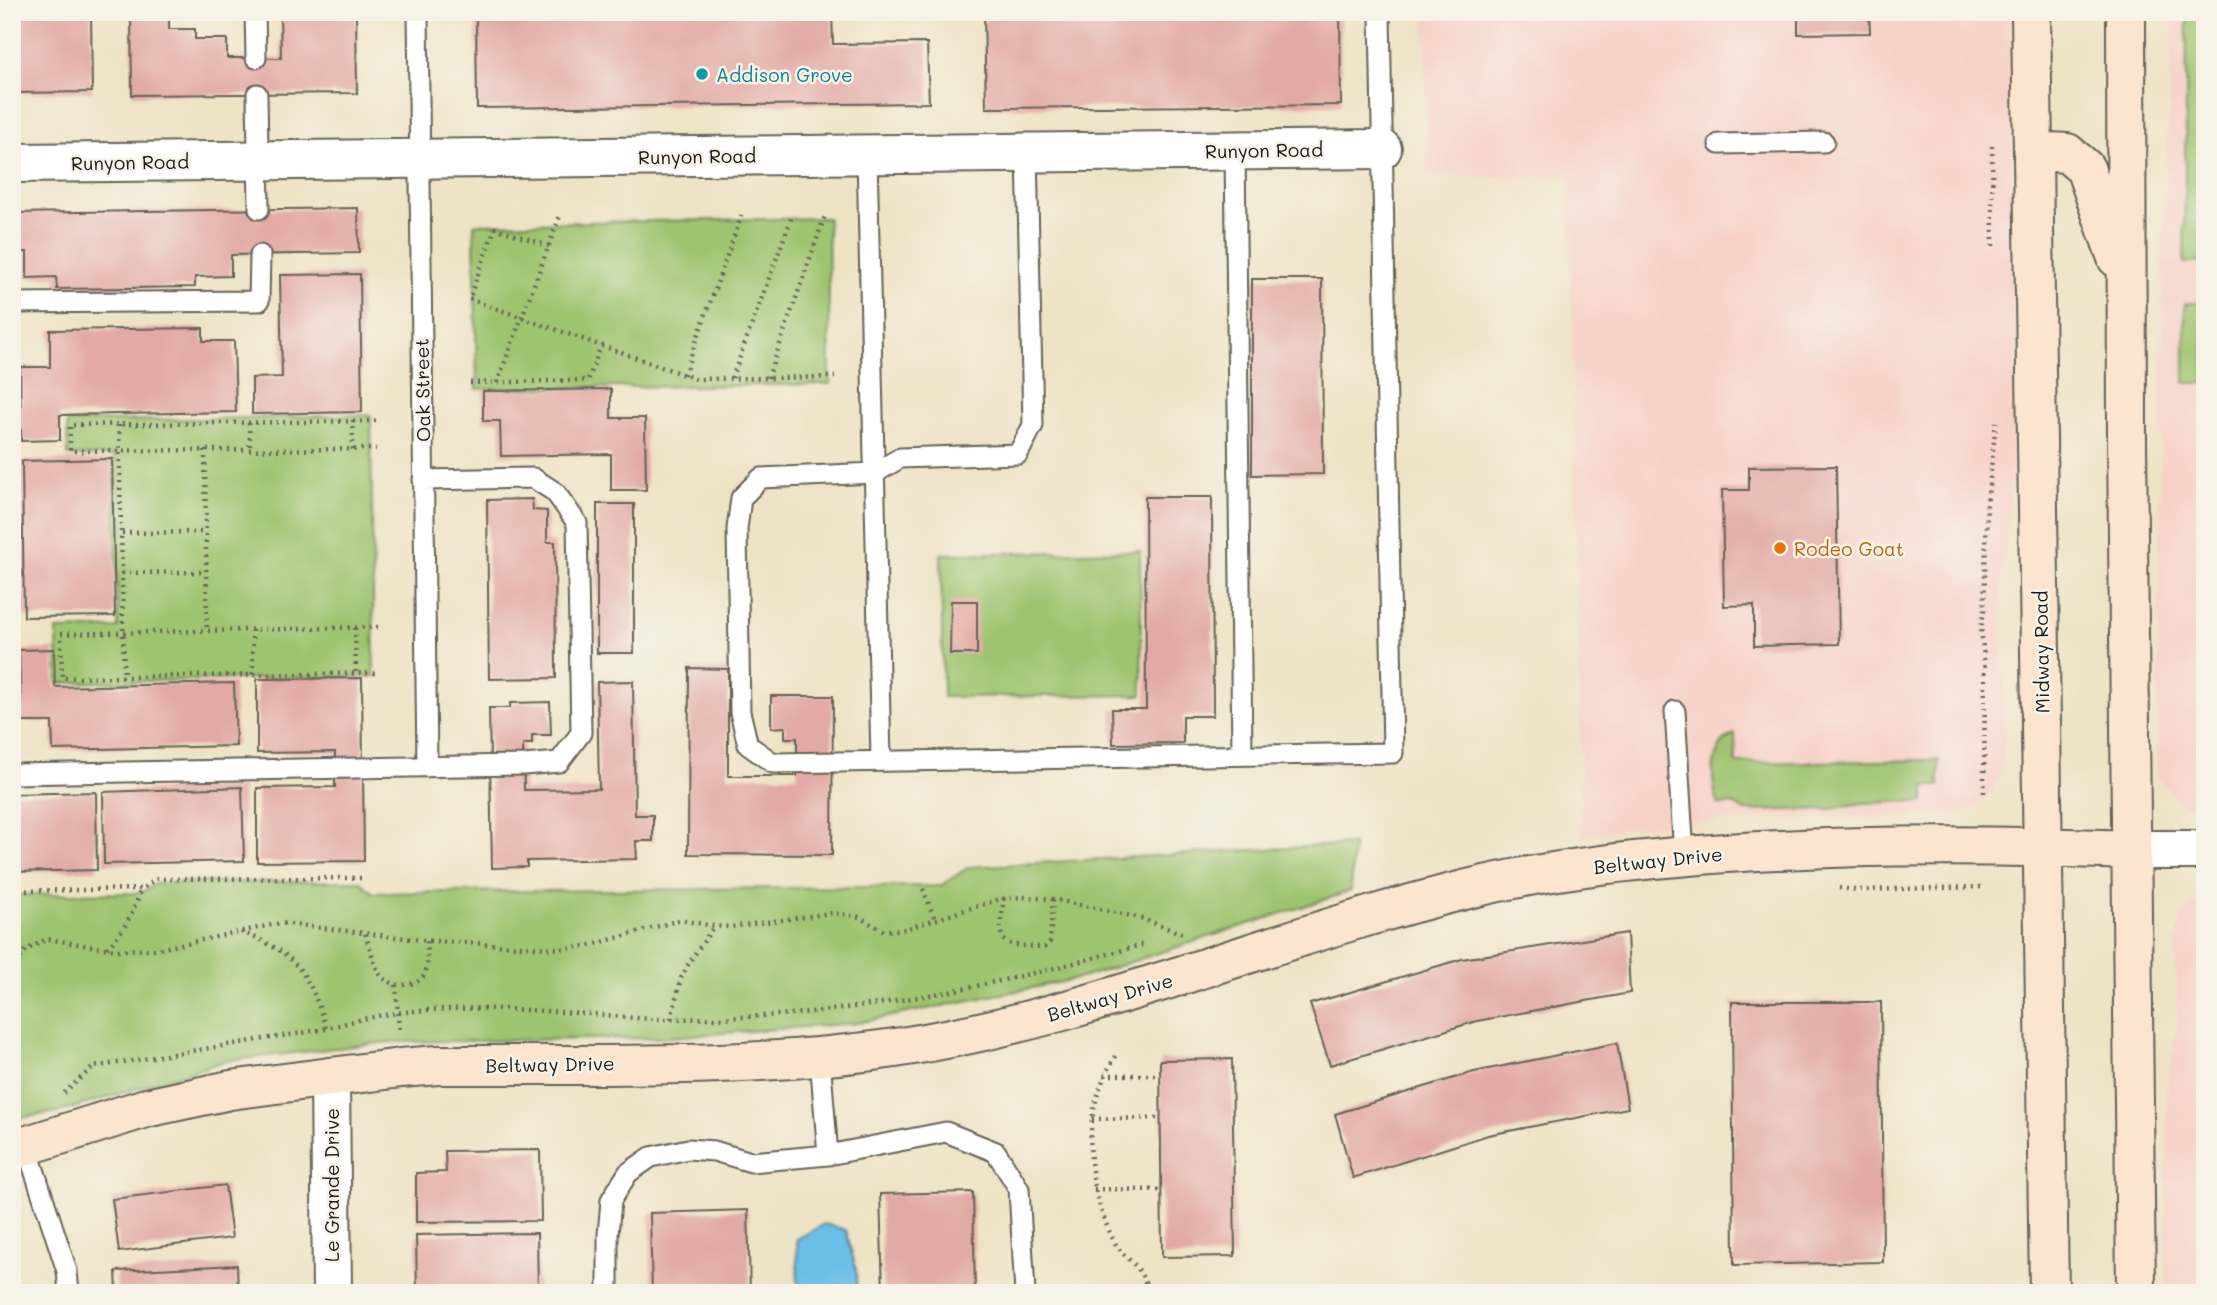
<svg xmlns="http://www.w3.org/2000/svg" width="2217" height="1305" viewBox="0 0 2217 1305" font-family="Mali,sans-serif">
	<rect width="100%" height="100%" fill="#f7f3e8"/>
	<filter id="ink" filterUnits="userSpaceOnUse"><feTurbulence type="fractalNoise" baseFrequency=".0143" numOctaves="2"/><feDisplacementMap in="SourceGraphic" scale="14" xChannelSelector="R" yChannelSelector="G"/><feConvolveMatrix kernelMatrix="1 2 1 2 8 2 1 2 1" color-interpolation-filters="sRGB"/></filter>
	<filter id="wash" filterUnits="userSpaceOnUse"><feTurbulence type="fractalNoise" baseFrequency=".00686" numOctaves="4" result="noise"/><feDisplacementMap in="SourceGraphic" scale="28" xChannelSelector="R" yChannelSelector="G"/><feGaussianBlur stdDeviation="1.57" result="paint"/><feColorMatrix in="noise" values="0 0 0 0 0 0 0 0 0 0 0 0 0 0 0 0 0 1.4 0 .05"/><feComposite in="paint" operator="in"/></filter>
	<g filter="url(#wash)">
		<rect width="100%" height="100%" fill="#eee3c5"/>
		<path fill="#f7d1c8" d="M1425,12H2010L2018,424L2001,586L2005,761L1991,794L1974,807L1955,815L1748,819L1630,828L1582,837L1569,176L1427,177Z
			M2173,12H2205V812L2179,803L2157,776L2163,233Z
			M2205,896V1293H2165L2167,1085L2177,1026L2175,943L2185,910Z"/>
		<path fill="#9ec46f" stroke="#5d7046" stroke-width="2" d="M2187,12H2202L2205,81H2201L2202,250H2205V262L2184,263Z
			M828,218L830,384L477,389L474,224Z
			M2205,302V383H2185V304Z
			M371,415L374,676L58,683L57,630L118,628L114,455L68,456L67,422Z
			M1140,551L1142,695L943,697L941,554Z
			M1735,734L1736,763L1939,760V786H1925L1924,801L1862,803L1830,809L1745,811L1733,804L1719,805C1710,783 1709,745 1735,734Z
			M1353,844L1351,891L1081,978L857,1023L655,1038L388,1042L225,1061L63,1111L12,1119V895L140,893L158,883L360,881L373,893L940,886L969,867Z"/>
		<path fill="#6abfe6" stroke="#436e81" stroke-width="2" d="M824,1224L846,1230L856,1269L857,1293H798L797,1239Z"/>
		<g id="blocks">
			<path fill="#e2aaa4" d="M12,12H91L92,92L12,93Z
				M131,12H169V29H195V39H227V58H281L280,12H356L357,93L132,95Z
				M476,12H832L833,44L927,43L929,103L477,108Z
				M984,12H1340L1341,105L986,108Z
				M1798,12H1869L1870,33L1798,34Z
				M358,208L359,253L231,255V276L195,277V287L57,289L56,277L27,278V252H12V213Z
				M360,274L362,412L252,414V378L282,377L280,275Z
				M1252,279H1322L1323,474L1252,475Z
				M203,328V341H234L236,412L60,415V440L21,441L20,367H50V330Z
				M611,389V418H645L646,490H611V454L501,456L500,421H483V391Z
				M112,459L115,616L24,617L22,461Z
				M1836,466L1839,644L1754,646V605L1724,606L1722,490H1749V467Z
				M1145,497H1212L1213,716H1183V743L1113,744L1112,709H1146Z
				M532,499L533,510L547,511V542H555L556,678L489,679L487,500Z
				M597,504H634V653H597Z
				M951,601H977V654H950Z
				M54,649L55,687L234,683L236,746L53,750L52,722H21L19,650Z
				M689,668L728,669V776H797V738H785V727L771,728V696H833L832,855L688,854Z
				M362,678L364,861L257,862V788L335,787V752L257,753V679Z
				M633,681L635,815H653V841H636L637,859L527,861V867L492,868L489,708H510V703L550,702L551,735H532V744H523L524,790L599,789L597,682Z
				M242,787L244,861L104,864L103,792Z
				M96,792L97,870L12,872V794Z
				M1627,933L1630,993L1477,1021L1330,1065L1310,1004L1462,959Z
				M1732,1002H1881L1883,1262L1734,1265Z
				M1617,1043L1628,1108L1488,1135L1353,1178L1335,1114L1474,1072Z
				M1232,1059L1235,1256L1162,1257L1160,1060Z
				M540,1150L541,1221L416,1222V1173L446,1172L445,1151Z
				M225,1185L232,1238L119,1252L112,1199Z
				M973,1192L975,1293H883L880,1194Z
				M748,1210L750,1293H652L650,1213Z
				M537,1233L538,1293H417L416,1235Z
				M237,1265L238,1293H117L116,1271Z"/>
		</g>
	</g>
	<g filter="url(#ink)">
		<use href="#blocks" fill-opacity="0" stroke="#666257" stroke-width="2"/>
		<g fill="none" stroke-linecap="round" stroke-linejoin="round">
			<defs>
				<path id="lane" d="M255,12L256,58
					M418,12L427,767
					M257,94L259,209
					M1719,144L1824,142
					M1235,150L1242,755
					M1027,152L1033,425L1018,454L900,458L875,473L761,478L741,498L737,529L740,712L748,745L773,763L1393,753L1380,12
					M867,154L881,761
					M12,303L259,301L260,255
					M1675,711L1684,856
					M12,774L524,765L559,762L581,733L577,523L555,492L533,478L423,480
					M820,1058L828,1155
					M26,1145L67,1271L69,1293
					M608,1293V1235L611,1200L628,1173L651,1157L688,1149L714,1151L751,1162L828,1155L946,1132L996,1152L1019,1189L1025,1293"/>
				<path id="street" d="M12,163L1382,149
					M2131,850H2205
					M330,1077L332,1293"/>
				<path id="secondary" d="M2031,12L2049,1293
					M2126,12L2127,442L2136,1293
					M2034,151L2067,153L2085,168L2117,258
					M12,1150L146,1108L230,1090L401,1068L438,1065C590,1064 744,1070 895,1048C1092,1018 1275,936 1468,889C1558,867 1651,858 1742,852C1871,844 2001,845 2131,850"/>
			</defs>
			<use href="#lane" stroke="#666257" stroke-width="23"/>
			<use href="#street" stroke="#666257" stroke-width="42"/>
			<use href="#secondary" stroke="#666257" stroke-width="42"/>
			<path stroke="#666257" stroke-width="4.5" stroke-dasharray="2 5" stroke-linecap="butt" d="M1992,146L1993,246
				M549,246L495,228L469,299L696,379L835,377
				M684,375L742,214
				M732,378L793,214
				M768,378L826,213
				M470,383L588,380L601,346
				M497,383L560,216
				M376,421L70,425V451L376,449
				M249,423L250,450
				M119,425L124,677
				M205,450L207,631
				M353,450V420
				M122,533L205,532
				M122,573L205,572
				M378,627L61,634L62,678L379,673
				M355,628L356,673
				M252,630L253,675
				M1984,793L1985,669L1981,628L1984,610L1987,505L1996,422
				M1839,888L1855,890L1981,887
				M923,889L935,919
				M12,891L142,889L157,879L363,878
				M1004,898C998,945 995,945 1045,947L1050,942L1053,899
				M241,932C296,952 310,974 326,1029
				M365,934C369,944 375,969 381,976C386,981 395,985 401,985C432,984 427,965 427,941
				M107,948C123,932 135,912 140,890
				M12,969L26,950L47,939L115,950L159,949L281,923L421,940L564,949L592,945L680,920L714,926L731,927L832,913L859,917L884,931L905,929L1000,899L1022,897L1053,899L1140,918L1183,934
				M396,985L399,1033
				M671,1019L681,978L689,963L714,926
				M1116,1056C1079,1112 1085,1187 1116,1245C1122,1254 1131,1260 1138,1269C1143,1276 1146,1285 1149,1293
				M1104,1075H1160
				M64,1093L93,1067L326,1029C410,1001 503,1008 590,1014C618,1016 647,1020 675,1019C717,1018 760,1017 802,1013C918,1002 1034,975 1145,944
				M1092,1119L1161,1118
				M1094,1189L1161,1190"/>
			<use href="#lane" stroke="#fff" stroke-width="19"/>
			<use href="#street" stroke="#fff" stroke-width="38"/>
			<use href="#secondary" stroke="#fbe5cf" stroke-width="38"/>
		</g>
	</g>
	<circle fill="#0f9aa8" stroke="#f7f3e8" stroke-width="2.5" cx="702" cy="74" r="7"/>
	<circle fill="#e8710a" stroke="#f7f3e8" stroke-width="2.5" cx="1780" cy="548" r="7"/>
	<g text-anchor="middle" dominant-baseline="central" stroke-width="5" stroke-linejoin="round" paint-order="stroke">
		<g font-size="19" fill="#0d838f" stroke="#f7f3e8" text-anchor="start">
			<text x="716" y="74">Addison Grove</text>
		</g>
		<g font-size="19" fill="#1c1c1c" stroke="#f7f3e8">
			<text transform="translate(1264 150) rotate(-1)">Runyon Road</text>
			<text transform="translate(697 156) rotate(-1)">Runyon Road</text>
			<text transform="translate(130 162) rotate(-1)">Runyon Road</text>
			<text transform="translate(422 390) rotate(-91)">Oak Street</text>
			<text transform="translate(2041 652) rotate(-91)">Midway Road</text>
			<text transform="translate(1658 860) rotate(-6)">Beltway Drive</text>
			<text transform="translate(1110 997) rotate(-16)">Beltway Drive</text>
			<text transform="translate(550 1064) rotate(-1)">Beltway Drive</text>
			<text transform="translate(331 1185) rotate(-90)">Le Grande Drive</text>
		</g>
		<g font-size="19" fill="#c56008" stroke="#f7f3e8" text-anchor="start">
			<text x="1794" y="548">Rodeo Goat</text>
		</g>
	</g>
	<rect width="2217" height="1305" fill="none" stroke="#f7f3e8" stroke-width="42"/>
</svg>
